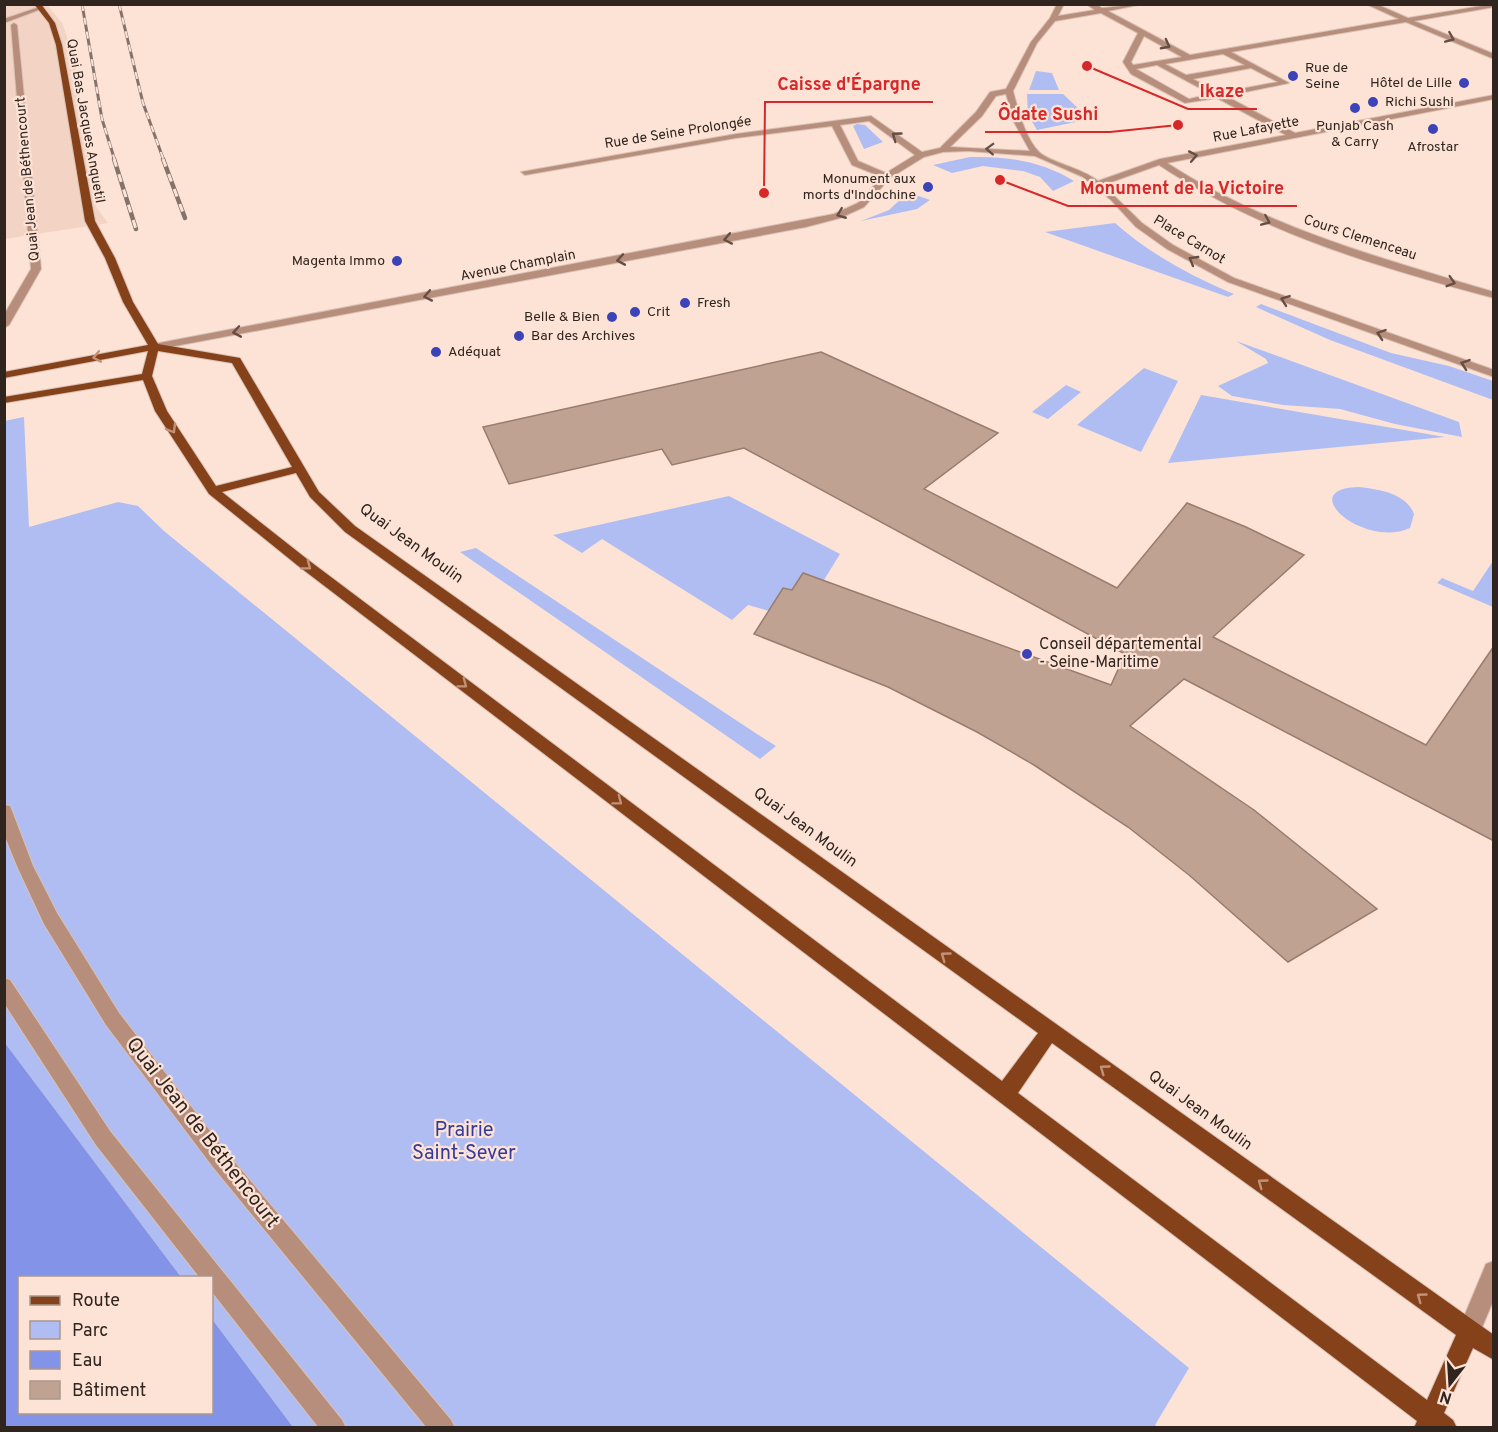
<svg xmlns="http://www.w3.org/2000/svg" width="1498" height="1432" viewBox="0 0 1498 1432" font-family="Overpass,sans-serif">
	<rect width="100%" height="100%" fill="#fde3d6"/>
	<path fill="#f3d3c4" d="M5,5H47L62,23L74,57L96,207L108,223L5,239Z"/>
	<path fill="#b0bdf2" d="M1036,71L1052,73L1059,90H1029Z
		M1027,94H1063L1082,112L1067,115L1076,122L1037,130L1028,115Z
		M857,124L865,125L883,142L864,149L853,126Z
		M970,157C1007,156 1042,161 1074,181L1053,191L1040,177L1023,171L983,166L952,173L933,165Z
		M913,194L930,200L917,209L861,221L889,210L905,195Z
		M1115,223C1150,254 1191,276 1234,294L1228,297L1045,232Z
		M1261,304L1391,353L1449,366L1493,381V400L1330,340L1256,307Z
		M1236,341L1459,422L1462,437L1395,424L1340,409L1283,405L1232,396L1218,386L1268,363L1266,359Z
		M1144,368L1178,381L1141,452L1077,425Z
		M1066,385L1081,392L1048,419L1032,412Z
		M1201,395L1445,437L1168,463Z
		M24,417L29,527L118,502L138,506L164,531L1189,1368L1155,1425L1158,1427H293L212,1319V1278L181,1277L5,1043L4,421Z
		M1358,487C1378,489 1406,493 1414,514L1410,528C1364,549 1294,489 1358,487Z
		M729,496L840,554L824,580L803,573L792,590L783,589L769,611L748,605L732,620L602,539L582,553L553,535Z
		M476,548L757,734L776,746L760,759L460,552Z
		M1493,561V607L1437,583L1442,578L1473,591Z"/>
	<path fill="#8394e8" d="M5,1043L181,1277L20,1278V1412H212V1319L293,1427H5Z"/>
	<path fill="#c0a293" stroke="#997c6d" stroke-width="1.5" d="M821,352L998,433L924,489L1117,588L1187,503L1246,527L1304,555L1213,637L1426,745L1494,646V841L1184,679L1130,726L1254,810L1377,909L1288,962L1189,875L1128,827L1034,765L977,732L888,687L754,634L783,588L792,590L803,573L1111,685L1125,654L744,448L672,465L662,449L509,484L483,427Z"/>
	<g fill="none" stroke-linecap="round" stroke-linejoin="round">
		<defs>
			<path id="minor" d="M1057,4H1064L1058,16L1095,10L1086,4H1095L1102,8L1143,4L1108,11L1190,55L1399,19L1366,4H1376L1408,18L1494,4V7L1414,21L1494,54V59L1406,22L1231,52L1289,83L1226,96L1295,133L1494,95V99L1167,163C1268,228 1380,258 1494,292V298C1377,267 1260,232 1159,165L1103,185L1142,223L1173,245L1234,278L1494,370V377L1228,282L1167,249L1136,227L1111,200L1083,177L1035,156L968,151L943,152L924,157L890,178L864,207L840,218L806,227L154,350L149,347L154,344L834,214L858,203L882,177L852,165L832,126L736,138L525,175L521,172L736,134L871,116L922,152L940,148L976,112L990,92L1006,89L1031,42L1050,18ZM1101,13L1138,33L1123,62L1131,74L1185,103L1217,98L1286,135L1160,159L1098,181C1082,168 1049,162 1039,152C1025,138 1018,109 1013,91L1037,43L1055,21ZM1144,36L1182,57L1133,65L1131,62ZM1223,54L1245,65L1186,75L1165,64ZM1157,65L1211,94L1189,99L1136,69ZM1251,68L1278,82L1219,93L1193,79ZM1006,94L1014,122L1030,151L950,147L982,116L996,96ZM869,121L915,155L886,173L858,161L840,125Z
				M39,7L44,8L4,23V19Z
				M14,23L17,25L41,269L9,325L4,328V315L31,269L11,25Z
				M4,805L10,806L12,811L33,866L57,913L119,1013L227,1153L451,1420L455,1428H427L213,1167L106,1025L44,924L17,866L4,834Z
				M4,978L10,980L110,1131L342,1420L346,1428H319L212,1292V1278H200L96,1145L4,1003Z
				M1494,1261V1299L1477,1339L1469,1342L1461,1339L1458,1331L1486,1264Z"/>
			<path id="major" d="M34,4H41L55,23L62,45L95,221L115,258L133,302L158,344L240,358L319,492L355,526L1494,1335V1360L1473,1348L1444,1413L1453,1420L1457,1428H1414L1417,1421L297,565L209,494L155,411L143,380L4,403V397L142,374L148,351L4,378V372L148,345L123,302L105,258L85,221L56,45L49,23ZM158,351L232,363L292,467L216,486L167,411L152,376ZM296,473L310,497L345,532L1038,1033L1002,1081L307,559L222,492ZM1052,1043L1456,1335L1427,1400L1018,1093Z"/>
		</defs>
		<use href="#minor" stroke="#d8c1b5" stroke-width="2"/>
		<use href="#major" stroke="#d8c1b5" stroke-width="2"/>
		<use href="#minor" fill="#b68e7b" fill-rule="evenodd"/>
		<use href="#major" fill="#85411a" fill-rule="evenodd"/>
		<defs>
			<path id="rail-far1" d="M82,4L102,119L115,161
				M119,4L143,103L164,161"/>
			<path id="rail" d="M114,159L136,229
				M163,159L185,218"/>
		</defs>
		<use href="#rail-far1" stroke="#85736b" stroke-width="3"/>
		<use href="#rail" stroke="#85736b" stroke-width="4.5"/>
		<use href="#rail-far1" stroke="#fde3d6" stroke-width="2" stroke-dasharray="7" stroke-linecap="butt"/>
		<use href="#rail" stroke="#fde3d6" stroke-width="3" stroke-dasharray="8" stroke-linecap="butt"/>
	</g>
	<defs><path id="oneway-chevron" d="M-2-3.5L2.5 0L-2 3.5" fill="none" stroke-width="1.6" stroke-linecap="round" stroke-linejoin="round" transform="scale(1.5)"/></defs>
	<g stroke="#664e44">
		<use href="#oneway-chevron" transform="translate(1450 38) rotate(23)"/>
		<use href="#oneway-chevron" transform="translate(1166 45) rotate(28)"/>
		<use href="#oneway-chevron" transform="translate(896 136) rotate(-144)"/>
		<use href="#oneway-chevron" transform="translate(990 149) rotate(-178)"/>
		<use href="#oneway-chevron" transform="translate(1193 156) rotate(-11)"/>
		<use href="#oneway-chevron" transform="translate(841 214) rotate(158)"/>
		<use href="#oneway-chevron" transform="translate(1266 221) rotate(23)"/>
		<use href="#oneway-chevron" transform="translate(728 239) rotate(169)"/>
		<use href="#oneway-chevron" transform="translate(621 260) rotate(170)"/>
		<use href="#oneway-chevron" transform="translate(1193 260) rotate(-150)"/>
		<use href="#oneway-chevron" transform="translate(1451 282) rotate(17)"/>
		<use href="#oneway-chevron" transform="translate(428 296) rotate(169)"/>
		<use href="#oneway-chevron" transform="translate(1285 300) rotate(-160)"/>
		<use href="#oneway-chevron" transform="translate(237 332) rotate(170)"/>
		<use href="#oneway-chevron" transform="translate(1381 334) rotate(-161)"/>
		<use href="#oneway-chevron" transform="translate(1465 364) rotate(-161)"/>
	</g>
	<g stroke="#c19278">
		<use href="#oneway-chevron" transform="translate(97 357) rotate(169)"/>
		<use href="#oneway-chevron" transform="translate(172 429) rotate(60)"/>
		<use href="#oneway-chevron" transform="translate(307 566) rotate(37)"/>
		<use href="#oneway-chevron" transform="translate(463 684) rotate(37)"/>
		<use href="#oneway-chevron" transform="translate(618 801) rotate(37)"/>
		<use href="#oneway-chevron" transform="translate(945 956) rotate(-144)"/>
		<use href="#oneway-chevron" transform="translate(1104 1069) rotate(-144)"/>
		<use href="#oneway-chevron" transform="translate(1262 1183) rotate(-144)"/>
		<use href="#oneway-chevron" transform="translate(1421 1297) rotate(-144)"/>
	</g>
	<g fill="#3c43b7" stroke="#fde3d6" stroke-width="2">
		<circle cx="1293" cy="76" r="6"/>
		<circle cx="1464" cy="83" r="6"/>
		<circle cx="1373" cy="102" r="6"/>
		<circle cx="1355" cy="108" r="6"/>
		<circle cx="1433" cy="129" r="6"/>
		<circle cx="928" cy="187" r="6"/>
		<circle cx="397" cy="261" r="6"/>
		<circle cx="685" cy="303" r="6"/>
		<circle cx="635" cy="312" r="6"/>
		<circle cx="612" cy="317" r="6"/>
		<circle cx="519" cy="336" r="6"/>
		<circle cx="436" cy="352" r="6"/>
		<circle cx="1027" cy="654" r="6"/>
	</g>
	<g text-anchor="middle" dominant-baseline="central" stroke-width="4.5" stroke-linejoin="round" paint-order="stroke">
		<g font-size="14" fill="#30241f" stroke="#fde3d6" text-anchor="start">
			<text x="1305" y="68">Rue de<tspan x="1305" dy="16">Seine</tspan></text>
			<text x="1452" y="83" text-anchor="end">Hôtel de Lille</text>
			<text x="1385" y="102">Richi Sushi</text>
			<text x="1355" y="126" text-anchor="middle">Punjab Cash<tspan x="1355" dy="16">&amp; Carry</tspan></text>
			<text x="1433" y="147" text-anchor="middle">Afrostar</text>
			<text x="916" y="179" text-anchor="end">Monument aux<tspan x="916" dy="16">morts d'Indochine</tspan></text>
			<text x="385" y="261" text-anchor="end">Magenta Immo</text>
			<text x="697" y="303">Fresh</text>
			<text x="647" y="312">Crit</text>
			<text x="600" y="317" text-anchor="end">Belle &amp; Bien</text>
			<text x="531" y="336">Bar des Archives</text>
			<text x="448" y="352">Adéquat</text>
		</g>
		<g font-size="14" fill="#30241f" stroke="#fde3d6">
			<text transform="translate(85 121) rotate(80)">Quai Bas Jacques Anquetil</text>
			<text transform="translate(1256 130) rotate(-11)">Rue Lafayette</text>
			<text transform="translate(678 133) rotate(-9)">Rue de Seine Prolongée</text>
			<text transform="translate(28 179) rotate(-95)">Quai Jean de Béthencourt</text>
			<text transform="translate(1360 238) rotate(18)">Cours Clemenceau</text>
			<text transform="translate(1189 240) rotate(31)">Place Carnot</text>
			<text transform="translate(518 266) rotate(-11)">Avenue Champlain</text>
		</g>
		<g font-size="16" fill="#30241f" stroke="#fde3d6">
			<text transform="translate(411 544) rotate(36)">Quai Jean Moulin</text>
			<text transform="translate(805 828) rotate(36)">Quai Jean Moulin</text>
			<text transform="translate(1200 1111) rotate(36)">Quai Jean Moulin</text>
		</g>
		<g font-size="16" fill="#30241f" stroke="#fde3d6" text-anchor="start">
			<text x="1039" y="645">Conseil départemental<tspan x="1039" dy="18">- Seine-Maritime</tspan></text>
		</g>
		<g font-size="20" fill="#333a9b" stroke="#fde3d6">
			<text x="464" y="1131">Prairie<tspan x="464" dy="23">Saint-Sever</tspan></text>
		</g>
		<g font-size="20" fill="#30241f" stroke="#fde3d6">
			<text transform="translate(202 1133) rotate(52)">Quai Jean de Béthencourt</text>
		</g>
	</g>
	<path fill="none" stroke="#d62828" stroke-width="2" d="M764 193L765 102H933M1087 66L1188 109H1257M1178 125L1110 132H985M1000 180L1068 206H1297"/>
	<g fill="#d62828" stroke="#fde3d6" stroke-width="2">
		<circle cx="764" cy="193" r="6"/>
		<circle cx="1087" cy="66" r="6"/>
		<circle cx="1178" cy="125" r="6"/>
		<circle cx="1000" cy="180" r="6"/>
	</g>
	<g font-size="18" text-anchor="middle" font-weight="bold" fill="#d62828" stroke="#fde3d6" stroke-width="4.5" stroke-linejoin="round" paint-order="stroke">
		<text x="849" y="90">Caisse d'Épargne</text>
		<text x="1222" y="97">Ikaze</text>
		<text x="1048" y="120">Ôdate Sushi</text>
		<text x="1182" y="194">Monument de la Victoire</text>
	</g>
	<rect width="1498" height="1432" fill="none" stroke="#30241f" stroke-width="12"/>
	<rect x="18" y="1276" width="195" height="138" fill="#fde3d6" stroke="#ab978d" stroke-width="1.5"/>
	<rect x="30" y="1296" width="30" height="9" fill="#85411a" stroke="#ab978d" stroke-width="1.5"/>
	<text x="72" y="1306" font-size="18" fill="#30241f">Route</text>
	<rect x="30" y="1321" width="30" height="18" fill="#b0bdf2" stroke="#ab978d" stroke-width="1.5"/>
	<text x="72" y="1336" font-size="18" fill="#30241f">Parc</text>
	<rect x="30" y="1351" width="30" height="18" fill="#8394e8" stroke="#ab978d" stroke-width="1.5"/>
	<text x="72" y="1366" font-size="18" fill="#30241f">Eau</text>
	<rect x="30" y="1381" width="30" height="18" fill="#c0a293" stroke="#ab978d" stroke-width="1.5"/>
	<text x="72" y="1396" font-size="18" fill="#30241f">Bâtiment</text>
	<g transform="translate(1450 1384) rotate(197)" stroke="#fde3d6" stroke-width="4.5" paint-order="stroke">
	<path d="M0-4.5L10 22L0 15L-10 22Z" fill="#30241f"/>
	<text y="-9" font-size="16" font-weight="bold" text-anchor="middle" fill="#30241f">N</text>
	</g>
</svg>
